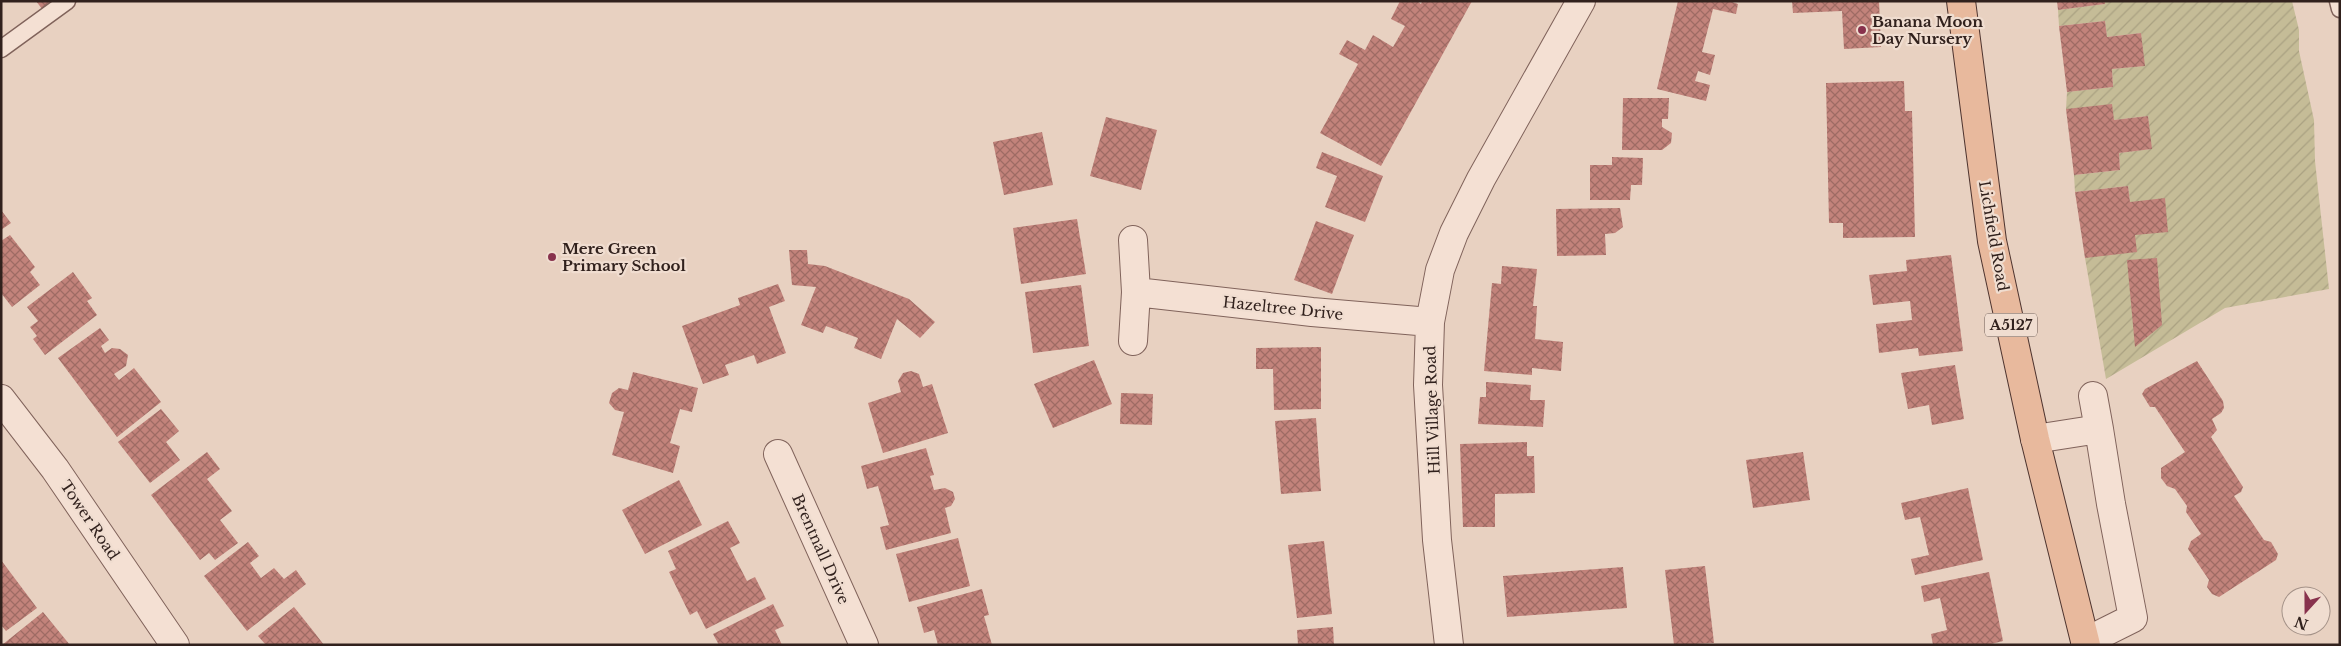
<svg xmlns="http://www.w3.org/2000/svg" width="2341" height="646" viewBox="0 0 2341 646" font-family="'Libre Baskerville',serif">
	<defs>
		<pattern id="garden-furrows" width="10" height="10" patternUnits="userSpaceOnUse" patternTransform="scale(1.25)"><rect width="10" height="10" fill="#c5bc97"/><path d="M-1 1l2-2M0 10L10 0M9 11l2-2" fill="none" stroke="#aaa182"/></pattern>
		<pattern id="building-cross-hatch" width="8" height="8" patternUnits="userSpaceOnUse" patternTransform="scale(1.25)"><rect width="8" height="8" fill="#c2837b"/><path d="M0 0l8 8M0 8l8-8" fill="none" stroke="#9e6b64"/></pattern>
	</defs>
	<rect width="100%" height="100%" fill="#e8d1c1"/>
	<path fill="url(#garden-furrows)" d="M2105,1H2292L2299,30V51L2314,120L2315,161L2329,289L2225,308L2106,379L2085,258L2130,202L2128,186L2075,192L2074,175L2120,170L2119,153L2151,149L2148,116L2114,120L2066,109L2067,92L2113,87L2112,69L2144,66L2141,33L2107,37L2105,21L2059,26L2058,10L2105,4Z"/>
	<path fill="url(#building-cross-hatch)" d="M36,1H52L42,9Z
		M1400,1H1417L1421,4L1422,1H1472L1381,166L1320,133L1358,64L1339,54L1347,40L1365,50L1373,35L1393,47L1405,26L1391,19Z
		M1678,1H1729L1738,4L1736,14L1713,9L1702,52L1715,55L1710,75L1698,71L1695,81L1710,85L1706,101L1657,89Z
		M1792,1H1879L1881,47L1844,49L1842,11L1793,13Z
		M2057,1H2105V4L2058,10Z
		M2105,21L2107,37L2141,33L2145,66L2112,69L2113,87L2067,92L2059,26Z
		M1904,81L1905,111H1912L1915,237L1843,238V223H1829L1826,83Z
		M1623,98H1669L1668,119H1662V127L1672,133L1671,143L1662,150H1622Z
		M2112,104L2114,120L2148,116L2152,149L2119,153L2120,170L2074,175L2066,109Z
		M1106,117L1157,130L1141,190L1090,176Z
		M1042,132L1053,185L1004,195L993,142Z
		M1322,152L1383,176L1365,222L1325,207L1337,176L1316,168Z
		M1612,157L1643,158L1642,185H1631L1630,200H1590V165H1612Z
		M2128,186L2130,202L2165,198L2168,232L2135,235L2137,252L2085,258L2075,192Z
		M1620,208L1623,227L1615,233L1605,234L1606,255L1557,256L1556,209Z
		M1,210L11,223L1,230Z
		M1077,219L1086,274L1021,284L1013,228Z
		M1316,221L1354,235L1332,294L1294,280Z
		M10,235L35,267L30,272L40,285L12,307L1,293V241Z
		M789,250H807L808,264L825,266L909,299L935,322L920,338L897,319L881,359L854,348L858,338L826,326L823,333L801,325L816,287L792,285Z
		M1951,255L1963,351L1919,356L1918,348L1879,353L1876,324L1912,320L1910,301L1873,305L1869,275L1907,271L1906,260Z
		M2157,258L2162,325L2135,347L2127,260Z
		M1502,266L1537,269L1533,306H1537L1535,339L1563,342L1561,371L1532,368V375L1484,371L1492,283L1501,284Z
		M73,272L92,298L87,301L97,315L45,355L33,339L37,336L30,327L38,321L27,307Z
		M778,284L785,301L769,307L786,353L757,364L754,355L725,365L729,375L703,384L682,326L740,305L738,298Z
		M1081,285L1089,346L1033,353L1025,292Z
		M100,328L109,340L101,346L105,353L112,348L120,349L128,355L126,366L114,374L119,380L134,368L161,402L117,437L58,358Z
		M1321,347V409L1274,410L1273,369H1256V348Z
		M1094,360L1112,404L1053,428L1034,384Z
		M2197,361L2223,401L2224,408L2221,413L2212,419L2217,430L2211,437L2243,487L2241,492L2234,496L2264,540L2271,542L2278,554L2276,560L2219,597L2212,594L2207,587L2209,580L2188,549L2191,541L2201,534L2186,512L2187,506L2175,489L2167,486L2161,478V468L2185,452L2155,407H2150L2142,394L2145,389Z
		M1955,365L1964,419L1932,425L1929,405L1908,409L1901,373Z
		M911,371L919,374L923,387L932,384L948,433L883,453L868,403L901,392L898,381L903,373Z
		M633,372L698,388L692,412L680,409L670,443L680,446L673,473L612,455L624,412L615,410L609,403L612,393L619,388L628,390Z
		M1486,382L1531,385L1530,400H1545L1543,427L1478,424L1480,397H1486Z
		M1121,393L1153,394L1152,425L1120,424Z
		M161,409L179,431L166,442L180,460L150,483L118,442Z
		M1316,418L1321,491L1281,494L1275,421Z
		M1527,442V456H1534L1535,493L1495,494V527H1463L1460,444Z
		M926,448L934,475L930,476L934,490L945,488L953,492L955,499L951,506L945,508L951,533L886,550L880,527L889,525L878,486L867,489L861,466Z
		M207,452L220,469L207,479L232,511L220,520L238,543L215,560L209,553L200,560L151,495Z
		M1803,452L1810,500L1753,508L1746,460Z
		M679,480L702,525L645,554L622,510Z
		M1968,488L1983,560L1915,575L1911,559L1929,555L1920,517L1905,520L1901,503Z
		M728,521L740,543L730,548L747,581L755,577L766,599L706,629L697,611L690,615L669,572L676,569L668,551Z
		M958,538L970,586L909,602L896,554Z
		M1324,541L1332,614L1297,618L1288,545Z
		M248,542L259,556L250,563L261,578L274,568L284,579L296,570L306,584L247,631L204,576Z
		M1,560L37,608L6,631L1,625Z
		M1705,566L1714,643L1674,645L1665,570Z
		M1623,567L1627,608L1507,617L1503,576Z
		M1989,572L2003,641L1987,645H1933L1931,634L1947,630L1940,598L1924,602L1921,586Z
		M982,589L989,615L984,616L992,645H938L934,630L924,633L917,607Z
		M773,604L784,626L775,630L782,645H719L713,634Z
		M294,607L314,632L324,645H266L258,636Z
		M43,612L70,645H2Z
		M1333,627L1334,645H1298L1297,630Z"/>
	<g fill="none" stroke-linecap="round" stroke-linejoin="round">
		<defs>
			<path id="service" d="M2338,1L2340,9
				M1,49L67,1"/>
			<path id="minor" d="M1133,240L1136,292L1133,341
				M1136,292L1312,312L1430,322
				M1,399L55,469L175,645
				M2035,439L2099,429L2093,396
				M778,454L864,645
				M2085,642L2133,618L2111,504L2099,429
				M1449,645L1437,540L1428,385L1430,322L1440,270L1454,233L1481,179L1581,1"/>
			<path id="primary" d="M1961,1L1992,241L2035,439L2086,645"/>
		</defs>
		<use href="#service" stroke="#80635b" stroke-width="19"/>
		<use href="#minor" stroke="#80635b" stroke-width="30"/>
		<use href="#primary" stroke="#4e342f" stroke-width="30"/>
		<use href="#service" stroke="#f4e0d3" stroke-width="16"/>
		<use href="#minor" stroke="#f4e0d3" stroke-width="28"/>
		<use href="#primary" stroke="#e8b99d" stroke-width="28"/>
	</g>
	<g fill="#88324d" stroke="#f0ddd0" stroke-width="2">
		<circle cx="1862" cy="30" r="5"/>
		<circle cx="552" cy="257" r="5"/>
	</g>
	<g text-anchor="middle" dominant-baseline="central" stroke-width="4.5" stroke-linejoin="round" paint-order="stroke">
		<rect fill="#f0ddd0" stroke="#6a5953" stroke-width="1" x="1985" y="313.5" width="52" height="23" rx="4"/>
		<g font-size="14" font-weight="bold" fill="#31211d">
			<text x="2011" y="325">A5127</text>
		</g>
		<g font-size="15" font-weight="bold" fill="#31211d" stroke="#f0ddd0" text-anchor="start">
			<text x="1872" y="21">Banana Moon<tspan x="1872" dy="17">Day Nursery</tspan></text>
			<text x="562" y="248">Mere Green<tspan x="562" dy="17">Primary School</tspan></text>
		</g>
		<g font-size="15" fill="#31211d" stroke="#f0ddd0">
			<text transform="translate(1994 236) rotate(80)">Lichfield Road</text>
			<text transform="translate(1283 308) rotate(6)">Hazeltree Drive</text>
			<text transform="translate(1432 410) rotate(-92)">Hill Village Road</text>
			<text transform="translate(90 520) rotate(56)">Tower Road</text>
			<text transform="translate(821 549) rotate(66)">Brentnall Drive</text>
		</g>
	</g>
	<rect width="2341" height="646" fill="none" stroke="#31211d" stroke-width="5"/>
	<g transform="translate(2306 611) rotate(201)"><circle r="24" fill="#f0ddd0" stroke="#a49288"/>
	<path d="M0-4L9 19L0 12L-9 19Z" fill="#88324d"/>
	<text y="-8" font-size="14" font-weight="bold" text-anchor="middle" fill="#31211d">N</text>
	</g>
</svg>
